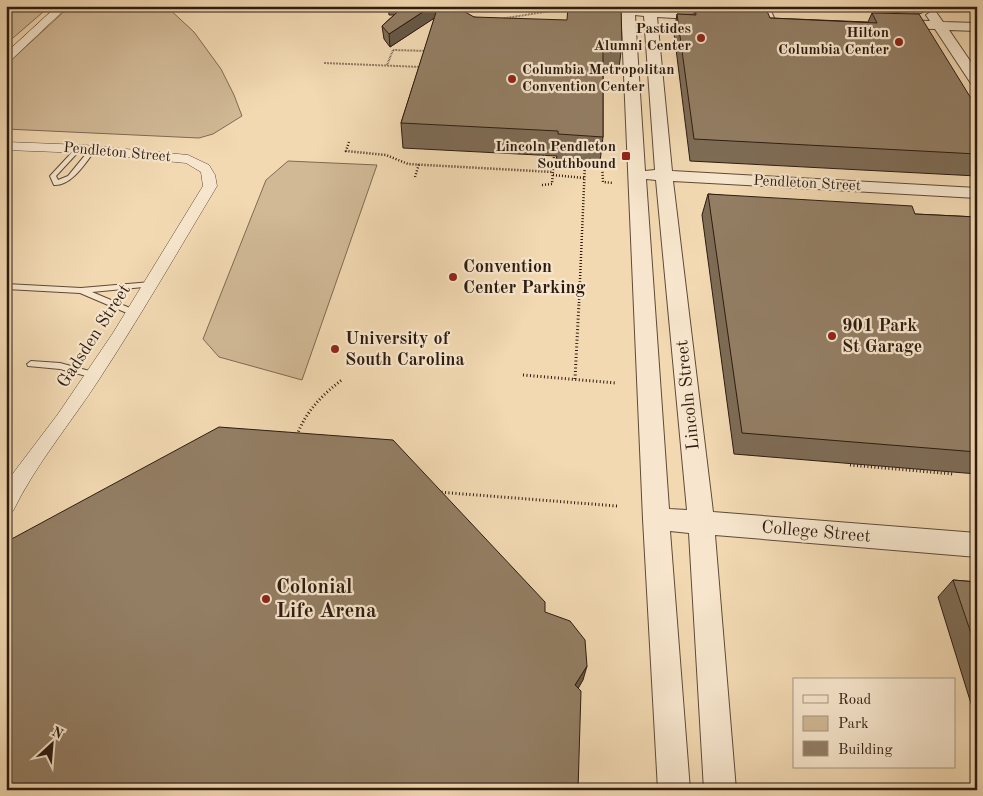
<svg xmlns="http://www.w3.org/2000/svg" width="983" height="796" viewBox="0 0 983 796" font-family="'Old Standard TT',serif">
	<rect width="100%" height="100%" fill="#f2d9b2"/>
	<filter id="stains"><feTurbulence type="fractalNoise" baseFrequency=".004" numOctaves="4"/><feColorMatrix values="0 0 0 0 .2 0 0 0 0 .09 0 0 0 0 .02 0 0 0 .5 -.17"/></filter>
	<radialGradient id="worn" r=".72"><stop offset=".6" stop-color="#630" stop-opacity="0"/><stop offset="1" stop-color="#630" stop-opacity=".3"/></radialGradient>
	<path fill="#d1b996" stroke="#7f6a53" d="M16,6H50L6,44V14Z
		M70,6H166L194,32L221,69L234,95L242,116L213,134L199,138L6,129V65Z
		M288,161L377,165L302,380L219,357L203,339L266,180Z"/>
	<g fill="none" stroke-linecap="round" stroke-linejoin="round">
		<defs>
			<path id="service" d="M78,147L81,149L56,176L58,180L68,176L91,148L96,149C86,162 72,186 54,185L50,176L76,148Z
				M151,282H154L155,284L154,286L92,292L137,311L138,313L134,316L80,293L6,289V284L81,288Z
				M31,361L60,363L97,373L98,375L94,378L60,369L28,366L27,364Z"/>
			<path id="minor" d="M57,6H68L10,61L6,62V53Z
				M6,142L84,145L188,155L209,165L215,175L217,186C178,251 140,317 98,381C70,424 36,464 13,511L6,513V484L8,480L58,414L113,333L203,186L201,172L186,163L84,153L6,150Z"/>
			<path id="tertiary" d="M621,6H633L634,9H636L634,6H649L653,9L707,12L713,16L707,20L657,17L672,171L977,188V198L673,181L713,512L977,533V557L715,535L736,790H704L689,533L670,531L690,790H658L643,519ZM635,15L644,16L655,170L645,171ZM646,179L656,180L687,510L669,509Z
				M757,6H769L774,18L773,21H763Z
				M842,6H925L927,9L921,13L848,10Z
				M932,11L936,12L943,22L977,23V31L949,30L977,71V86L972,85L935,29L894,28L888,24L894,20L930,21L926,15Z"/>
		</defs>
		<use href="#service" stroke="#5e4a38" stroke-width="2"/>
		<use href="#minor" stroke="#5e4a38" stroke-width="1"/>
		<use href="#tertiary" stroke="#5e4a38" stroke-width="2"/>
		<path stroke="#2d1b10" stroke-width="2" stroke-dasharray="0.5 1" stroke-linecap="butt" d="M500,19L563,9
			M324,63L421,67
			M387,65L393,50L428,51"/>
		<path stroke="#2d1b10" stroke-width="2.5" stroke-dasharray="1 2" stroke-linecap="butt" d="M349,142L346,151L386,155L408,164L553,172
			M553,175L584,178
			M415,177L419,164
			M542,185L552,184L554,156
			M579,303L585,163L602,164L603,182L613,183"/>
		<path stroke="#2d1b10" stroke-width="3" stroke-dasharray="1 2.5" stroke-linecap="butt" d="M523,375L616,383
			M575,379L579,302
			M297,435C306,411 323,394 343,379
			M850,465L953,474
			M438,492L617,506"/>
		<use href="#service" fill="#f7e6cd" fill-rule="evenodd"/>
		<use href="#minor" fill="#f7e6cd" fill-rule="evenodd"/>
		<use href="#tertiary" fill="#f7e6cd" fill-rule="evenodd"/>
	</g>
	<path fill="#7e6c56" stroke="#2d1b10" d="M244,6H294L293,8Z
		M388,6H447L444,9L474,17L622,44L619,68L603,67V137L600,162L556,159L557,156L403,148L401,123L435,17L390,47L384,39L382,26L394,15H389Z
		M695,8L770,18L868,22L872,13L977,108V176L690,161L674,33L677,14H694Z
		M708,194L915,214L977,217V474L734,454L702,215Z
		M953,580L977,582V723L938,597Z"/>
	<path fill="#675846" stroke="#2d1b10" d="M432,6H447L433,19L390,47L389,34Z
		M587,666L583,680L572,699L575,685Z"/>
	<path fill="#937e64" stroke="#2d1b10" d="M404,6H432L389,34L382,26Z
		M568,6H621L622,44L603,43V137L558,134V131L401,123L437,9H460L474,17L567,20Z
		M695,8L767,11L770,18L877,23L872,13L919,14L977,108V154L694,139L677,14L696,15Z
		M708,194L912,206L915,214L977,217V452L742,433Z
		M219,427L393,440L545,602V612L570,621L585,640L587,666L575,685L581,691L578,790H6V542Z
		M953,580L977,582V651Z"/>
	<g fill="#8f2418" stroke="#f7e6cd" stroke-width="2">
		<circle cx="701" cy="38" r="5"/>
		<circle cx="899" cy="42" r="5"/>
		<circle cx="512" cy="79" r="5"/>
		<rect x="621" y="151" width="10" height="10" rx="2.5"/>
		<circle cx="453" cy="277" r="5"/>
		<circle cx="832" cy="336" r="5"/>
		<circle cx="335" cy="349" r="5"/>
		<circle cx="266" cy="599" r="5"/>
	</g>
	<g text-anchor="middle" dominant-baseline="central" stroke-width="4.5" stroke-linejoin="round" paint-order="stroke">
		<g font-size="15" font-weight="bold" fill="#2d1b10" stroke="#f7e6cd" text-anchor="end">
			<text x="691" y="29">Pastides<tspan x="691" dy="17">Alumni Center</tspan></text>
			<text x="889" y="33">Hilton<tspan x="889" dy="17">Columbia Center</tspan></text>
			<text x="522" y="70" text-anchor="start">Columbia Metropolitan<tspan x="522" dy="17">Convention Center</tspan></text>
			<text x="616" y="147">Lincoln Pendleton<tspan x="616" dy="17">Southbound</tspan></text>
		</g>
		<g font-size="15" fill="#2d1b10" stroke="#f7e6cd">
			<text transform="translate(117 153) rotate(5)">Pendleton Street</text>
			<text transform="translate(807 184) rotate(3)">Pendleton Street</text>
		</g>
		<g font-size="18" font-weight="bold" fill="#2d1b10" stroke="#f7e6cd" text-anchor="start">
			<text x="463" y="267">Convention<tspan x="463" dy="21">Center Parking</tspan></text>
			<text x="842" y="326">901 Park<tspan x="842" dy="21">St Garage</tspan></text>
			<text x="345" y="339">University of<tspan x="345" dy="21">South Carolina</tspan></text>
		</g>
		<g font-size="18" fill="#2d1b10" stroke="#f7e6cd">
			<text transform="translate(94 336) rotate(-57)">Gadsden Street</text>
			<text transform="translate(688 395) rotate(-96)">Lincoln Street</text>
			<text transform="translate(816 532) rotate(5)">College Street</text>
		</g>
		<g font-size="21" font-weight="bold" fill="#2d1b10" stroke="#f7e6cd" text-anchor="start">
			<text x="276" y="587">Colonial<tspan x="276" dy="24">Life Arena</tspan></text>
		</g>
	</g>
	<rect width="983" height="796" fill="none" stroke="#f2d9b2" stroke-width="25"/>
	<rect x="8" y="8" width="968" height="781" fill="none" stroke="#2d1b10" stroke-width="2.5"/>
	<rect x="12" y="12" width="958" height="771" fill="none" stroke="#2d1b10"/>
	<rect x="793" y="678" width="162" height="90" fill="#f7e6cd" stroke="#a69581"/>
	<rect x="803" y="695" width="25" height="8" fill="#f7e6cd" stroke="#a69581"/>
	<text x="838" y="704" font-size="15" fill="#2d1b10">Road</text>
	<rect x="803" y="716" width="25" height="15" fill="#d1b996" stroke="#a69581"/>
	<text x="838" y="728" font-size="15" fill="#2d1b10">Park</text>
	<rect x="803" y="741" width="25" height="15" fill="#937e64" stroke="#a69581"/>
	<text x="838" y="754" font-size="15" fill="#2d1b10">Building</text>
	<g transform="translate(52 744) rotate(26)" stroke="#f7e6cd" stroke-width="4" paint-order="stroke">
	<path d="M0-4L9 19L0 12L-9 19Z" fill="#2d1b10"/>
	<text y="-8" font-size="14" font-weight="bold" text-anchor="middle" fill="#2d1b10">N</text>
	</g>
	<rect width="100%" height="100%" filter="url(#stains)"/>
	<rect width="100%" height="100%" fill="url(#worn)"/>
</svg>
